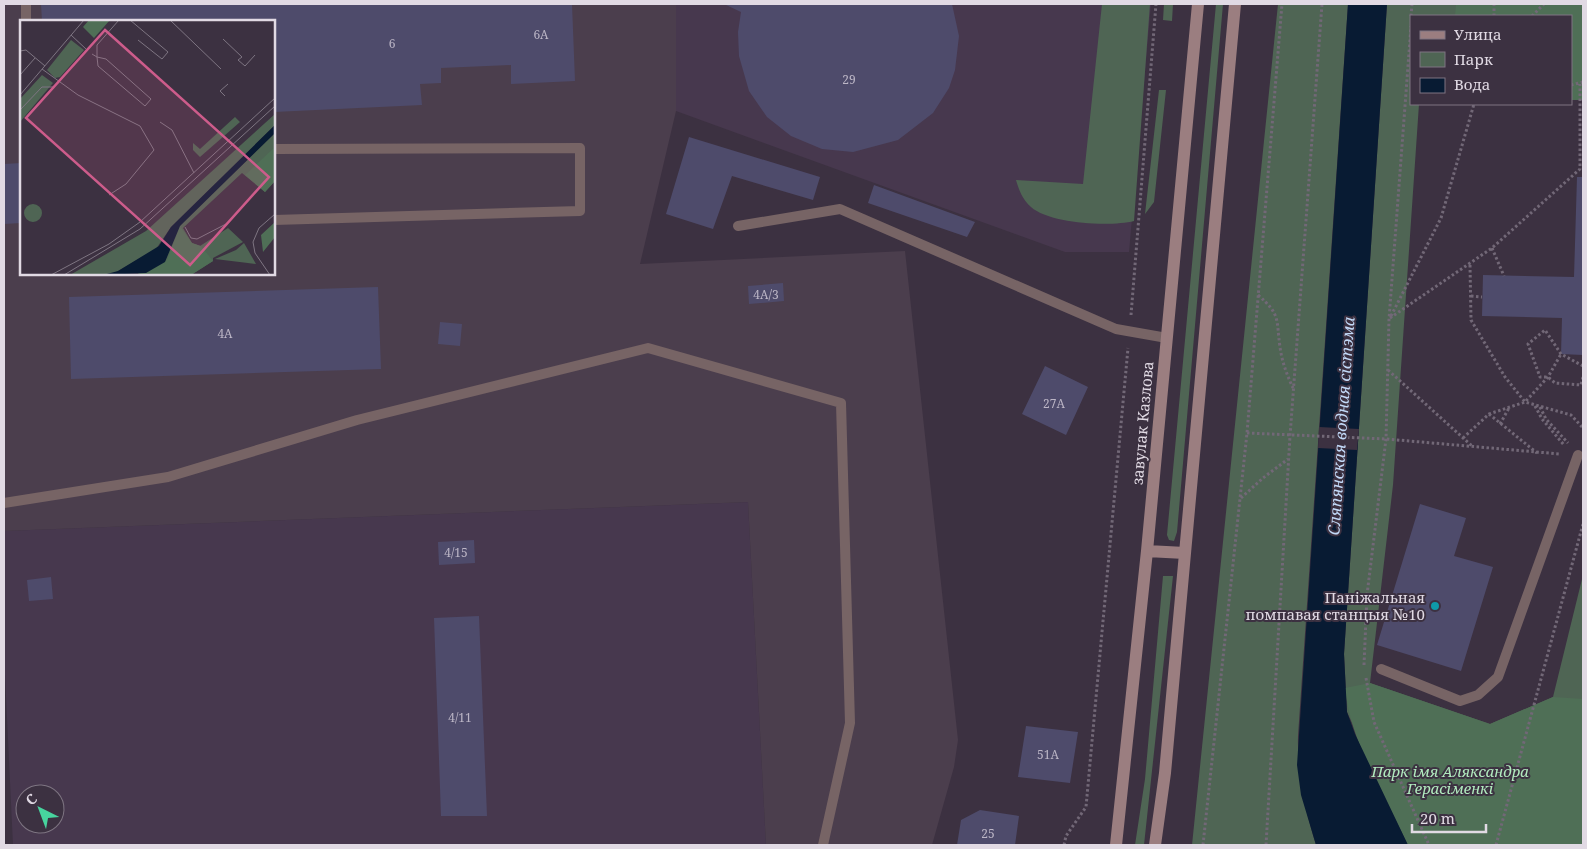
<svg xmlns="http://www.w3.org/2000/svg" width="1587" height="849" viewBox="0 0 1587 849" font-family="'Noto Serif',serif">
	<rect width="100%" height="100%" fill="#3c3141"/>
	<path fill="#47384e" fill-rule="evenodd" d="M676,4H1151L1129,252H1065L676,111Z
		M748,502L766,845H13L4,654V531ZM25,794H55V824H25Z"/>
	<path fill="#4b3e4d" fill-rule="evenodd" d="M4,4H676V111L640,264L905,251L958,740L954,767L932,845H766L748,502L4,531ZM21,21H274V274H21Z"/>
	<path fill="#4f6554" d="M1102,4H1150L1134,221C1110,227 1050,224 1031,207C1022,199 1019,190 1016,180L1083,184Z
		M1164,4H1173L1172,21L1163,20Z
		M1216,4H1223L1177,532L1174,541L1169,540L1167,535Z
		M1278,4H1348L1298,736C1297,774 1305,809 1316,845H1192Z
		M1387,4H1583V100H1571V16H1411V104H1419L1393,485L1370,683L1490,724L1553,697L1583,575V845H1408L1347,712L1344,654Z
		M1159,90H1166L1154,202L1145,214Z
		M1163,576H1173L1144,845H1135L1145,779Z"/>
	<path fill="#4f6f56" d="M1456,4H1583V100H1571V16H1455Z
		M1370,683L1490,724L1553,697L1583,699V845H1408C1384,795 1351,744 1345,688Z"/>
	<path fill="#081b33" d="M1348,4H1387L1344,654L1347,712L1355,734L1408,845H1316L1301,795L1297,765Z"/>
	<path fill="#3c3141" d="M1319,427L1359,429L1357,450L1318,448Z"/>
	<path fill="#4e4b6b" d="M41,4H572L575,81L511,84V65L441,68V83L420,84L422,105L274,112V21H42Z
		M724,4H952L959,36L955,70L949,88L933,113L898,140L853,152L822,149L791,136L767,117L749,91L739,56L738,32L741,12Z
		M689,137L820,177L813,200L732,176L713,229L666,214Z
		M21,163V223L4,224V164Z
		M1577,177H1583V355L1561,354L1562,318L1482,316L1483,275L1574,277Z
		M874,185L975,222L967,237L868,203Z
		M783,283L784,301L749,304L748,286Z
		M378,287L381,369L71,379L69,297Z
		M440,322L462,324L460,346L438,344Z
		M1045,366L1088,387L1066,435L1022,414Z
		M1420,504L1466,518L1454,556L1493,567L1461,671L1377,645Z
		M474,540L475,563L439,565L438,542Z
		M51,577L53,599L29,601L27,580Z
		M479,616L487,816H441L434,618Z
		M1026,726L1078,732L1070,783L1018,777Z
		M980,810L1019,816L1015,845H957L961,820Z"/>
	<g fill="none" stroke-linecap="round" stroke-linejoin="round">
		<path stroke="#726877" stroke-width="3" stroke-dasharray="2.5 2.5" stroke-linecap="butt" d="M1411,16L1412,4
			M1494,16V4
			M1532,16L1544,4
			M1571,85L1583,82
			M1492,248L1504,276
			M1470,265L1471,320L1505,377L1525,402L1548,377L1561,354
			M1258,295C1281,315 1276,319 1280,347C1282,362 1287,375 1293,388
			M1471,296L1482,297
			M1131,315L1156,4
			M1391,316L1441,218L1474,104
			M1390,318L1492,248L1580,169V84
			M1583,366L1561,354L1545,330L1528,344L1540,377H1548L1555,383L1581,385L1583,377
			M1388,370L1472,446
			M1535,406L1542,419L1564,445
			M1540,407L1546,419L1568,443
			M1489,414L1537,453
			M1500,424L1509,408
			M1247,433L1386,439L1560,454
			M1463,438L1489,414L1525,402L1571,415L1583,428
			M1241,498L1263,478L1288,459
			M1364,665L1367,595L1386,439L1389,319L1411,26
			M1366,678L1374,722L1429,845
			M1064,845L1066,836L1086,807L1128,348
			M1203,845L1247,433L1282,4
			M1266,845L1290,436L1322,4
			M1496,845L1583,524"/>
		<path stroke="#776465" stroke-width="10" d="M26,4V21
			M274,149L580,148V211L274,220
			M738,226L840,209L1116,329L1167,338
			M4,503L168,477L357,420L648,348L841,403L850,723L823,845
			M1381,669L1460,701L1478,695L1498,677L1578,455"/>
		<path stroke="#9b7e80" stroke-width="12" d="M1147,551L1185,553
			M1116,845L1147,551L1198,4
			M1155,845L1165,773L1235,4"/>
	</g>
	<circle fill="#0f9aa8" stroke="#3c3141" stroke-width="2" cx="1435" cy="606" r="5"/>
	<g text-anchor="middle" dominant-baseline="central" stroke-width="4" stroke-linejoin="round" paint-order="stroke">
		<g font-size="12" fill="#bcb6c6">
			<text x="541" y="34">6А</text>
			<text x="392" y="43">6</text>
			<text x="849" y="79">29</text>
			<text x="766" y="294">4А/3</text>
			<text x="225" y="333">4А</text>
			<text x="1054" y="403">27А</text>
			<text x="456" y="552">4/15</text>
			<text x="460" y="717">4/11</text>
			<text x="1048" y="754">51А</text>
			<text x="988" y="833">25</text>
		</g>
		<g font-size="15" fill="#e1dae4" stroke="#3c3141">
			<text transform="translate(1142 423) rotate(-85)">завулак Казлова</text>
		</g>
		<g font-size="15" fill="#e1dae4" stroke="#3c3141" text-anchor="end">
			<text x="1425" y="597">Паніжальная<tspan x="1425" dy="17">помпавая станцыя №10</tspan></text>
		</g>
		<g font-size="15" font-style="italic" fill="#b1eabe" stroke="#3c3141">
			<text x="1450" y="771">Парк імя Аляксандра<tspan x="1450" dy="17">Герасіменкі</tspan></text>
		</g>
		<g font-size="16" font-style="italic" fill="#c2d9f8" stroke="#3c3141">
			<text transform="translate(1341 426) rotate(-86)">Сляпянская водная сістэма</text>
		</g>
	</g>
	<g transform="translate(20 20)">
		<rect width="255" height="255" fill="#3c3141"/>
		<path d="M51,20L64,30L40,57L35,58L27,50ZM22,55L33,63L0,102V79ZM255,94V105L151,207L136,229L93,254L50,255L126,211ZM215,97L220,102L180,137L173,130V123L180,129ZM255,113V161L245,172L222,153L163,208L172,223L180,226L208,208L223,222L193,238V241L171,255H117L163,202ZM4 193a9 9 0 1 1 18 0a9 9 0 1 1-18 0ZM224,223L236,244L195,239L216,230Z" fill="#4f6554"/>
		<path d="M69,0H90L74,18L63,7ZM255,127V161L245,172L225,155ZM255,202V217L243,232L241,215ZM160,206L172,223L181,226L193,241L171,255H117L147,240Z" fill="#4f6f56"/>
		<path d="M255,105V113L160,206L145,242L126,253L83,255L98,251L139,226L151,207Z" fill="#081b33"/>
		<path fill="none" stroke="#7e7582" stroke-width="1" d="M110,0L148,32L142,39L118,20M150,0L201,49M51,15L66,29M203,19L222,37L218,40L225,46L235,35M0,31L6,30L25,46M72,34L77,37L78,46L125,86L131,79L86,39L77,37V25L99,0M22,49L58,75L120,106L134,130L106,164L89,175M0,55L15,38M0,75L64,0M205,76L200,71L208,64M0,90L22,67H34M140,102L152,110L174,153M165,207L171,218L177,219L206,204M31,255L89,224L120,202L255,78M44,255L120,209L255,86M250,255L235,233L233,222L239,208L255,194"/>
		<path fill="#cd5c8b" fill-opacity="0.15" stroke="#cd5c8b" stroke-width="2.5" d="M85,10L249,157L170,245L6,98Z"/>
		<rect width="255" height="255" fill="none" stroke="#e1dae4" stroke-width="2.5"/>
	</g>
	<rect width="1587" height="849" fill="none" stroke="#e1dae4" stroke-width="10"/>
	<rect x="1410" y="15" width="162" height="90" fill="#3c3141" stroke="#7e7582"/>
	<rect x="1420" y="31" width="25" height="8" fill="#9b7e80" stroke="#7e7582"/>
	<text x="1454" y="40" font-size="15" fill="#e1dae4">Улица</text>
	<rect x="1420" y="52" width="25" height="15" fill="#4f6554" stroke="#7e7582"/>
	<text x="1454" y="65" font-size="15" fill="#e1dae4">Парк</text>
	<rect x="1420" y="78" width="25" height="15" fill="#081b33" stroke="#7e7582"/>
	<text x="1454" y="90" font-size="15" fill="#e1dae4">Вода</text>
	<g transform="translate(40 809) rotate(318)"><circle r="24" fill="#3c3141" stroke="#7e7582"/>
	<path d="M0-4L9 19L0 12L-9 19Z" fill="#47d49e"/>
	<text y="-8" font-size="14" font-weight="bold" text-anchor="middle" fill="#e1dae4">С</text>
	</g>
	<path d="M1412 824v8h74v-8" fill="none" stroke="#e1dae4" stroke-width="2.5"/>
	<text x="1420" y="824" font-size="15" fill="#e1dae4" stroke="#3c3141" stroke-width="4" paint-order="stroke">20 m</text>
</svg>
